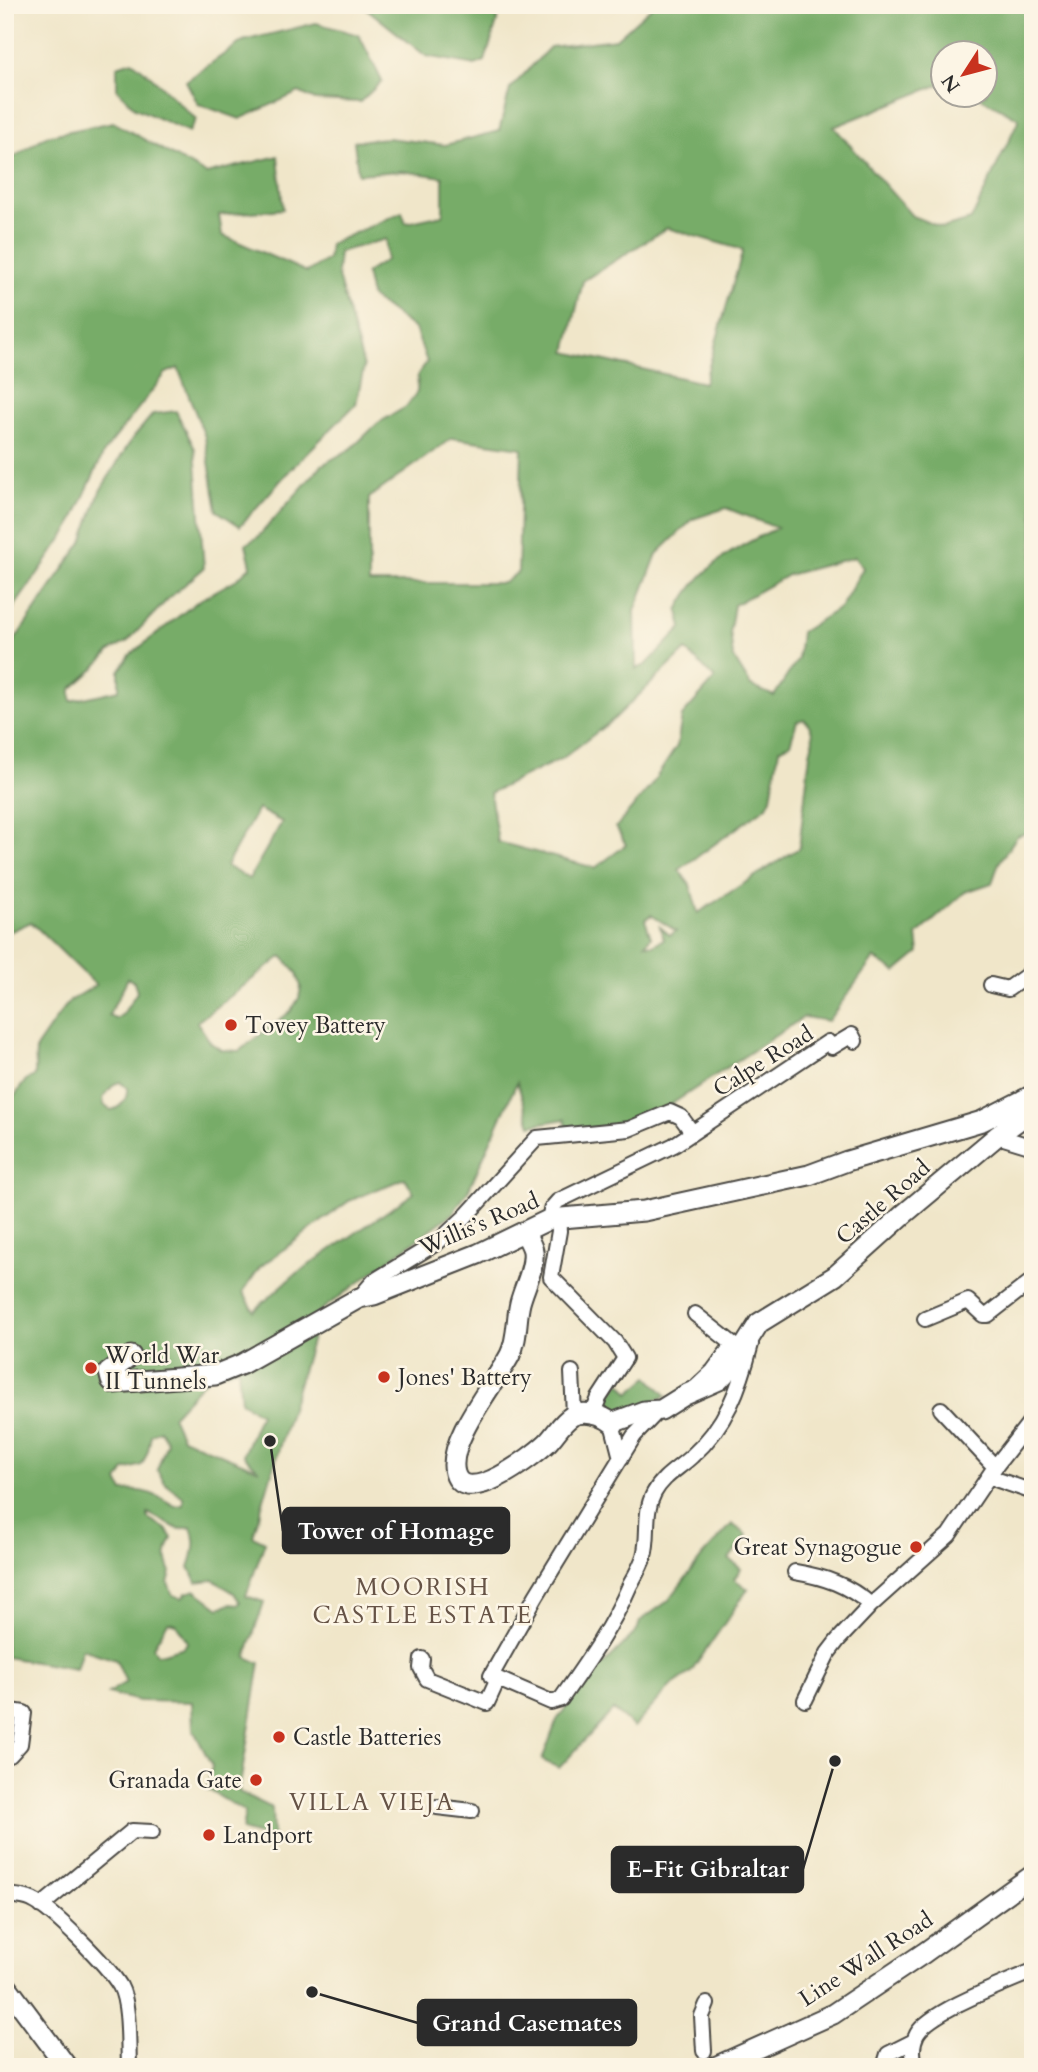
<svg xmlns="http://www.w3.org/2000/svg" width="1038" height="2072" viewBox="0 0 1038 2072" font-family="Cardo,serif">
	<rect width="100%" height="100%" fill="#fcf5e5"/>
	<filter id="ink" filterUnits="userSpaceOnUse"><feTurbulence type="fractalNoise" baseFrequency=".0143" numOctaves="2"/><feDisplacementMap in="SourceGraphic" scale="14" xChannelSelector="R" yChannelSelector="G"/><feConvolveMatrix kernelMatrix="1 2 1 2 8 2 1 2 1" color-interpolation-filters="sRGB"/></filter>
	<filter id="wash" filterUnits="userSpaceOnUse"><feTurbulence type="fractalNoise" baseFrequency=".00686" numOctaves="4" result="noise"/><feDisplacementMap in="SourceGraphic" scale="28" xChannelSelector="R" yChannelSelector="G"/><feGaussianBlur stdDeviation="1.57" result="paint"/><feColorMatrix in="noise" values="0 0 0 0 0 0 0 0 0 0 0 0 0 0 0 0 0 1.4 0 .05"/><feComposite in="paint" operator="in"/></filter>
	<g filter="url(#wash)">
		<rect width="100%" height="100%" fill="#f0e6c9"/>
		<path fill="#77ac68" stroke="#516c4a" stroke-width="2" fill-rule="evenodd" d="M362,5H487L499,15L485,61L475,65L426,56Z
			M654,5H1033V831L1017,836L999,863L992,883L965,892L917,935L919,953L896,972L874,958L828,1021L804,1017L670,1105L627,1124L568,1131L565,1119L531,1125L517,1082L468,1191L453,1213L320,1311L253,1536L265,1542L246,1596L264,1602L246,1657L260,1663L239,1792L272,1808L273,1839L242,1830L245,1812L207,1789L212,1766L193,1729L192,1702L139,1701L108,1693L126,1682L116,1660L82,1649L76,1669L5,1657V1100L15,1095L26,1080L35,1076L36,1048L60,1013L70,1001L96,985L31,922L5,934V659L8,650L82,542L100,491L132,439L153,414L176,411L195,449L204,568L168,599L128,641L110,651L94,669L71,689V701L119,690V671L130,655L198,601L237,579L251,566L246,544L258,537L322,465L352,448L378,423L406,407L417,392L418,374L427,362L415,329L371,297L366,273L386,260V239L339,252L337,273L364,367L356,404L290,470L240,526L217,511L205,437L178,368L166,373L104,452L69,529L5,620V163L46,136L113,122L206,174L278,156L283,209L219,215L222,235L307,272L328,259L330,244L402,212L406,223L443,215V177L402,171L358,174L354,141L388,138L445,145L499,131L510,89L550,47L616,39ZM944,52H986V94L976,95L1019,119L971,220L943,228L912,216L834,127L943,83ZM667,228L743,250L704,383L566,352L583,281ZM452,438L522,448L518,572L504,583H369V498ZM726,508L777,528C735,548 700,566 678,610L682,628L646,665L636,669L635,611L657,554L693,519ZM855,557L863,568L841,607L801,632L798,659L774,696L751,686L733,657L730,630L734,605L788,575ZM686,650L715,679L682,716L677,746L650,787L616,827L626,845L595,868L498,842L490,793L563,758L614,719ZM804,719C815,730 814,740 810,753L799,848L698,913L690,885L679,870L767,806L771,798L779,749L790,744L797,721ZM258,809L282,822L249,879L226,866ZM651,915L676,931L670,935L660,927L664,939L653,945L645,944L651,937L645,920ZM282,956L297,973L301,987L299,998L291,1011L239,1051L221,1050L211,1043L197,1022ZM128,978L134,982L137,992L123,1014L116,1019L109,1015ZM120,1082L127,1088C128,1099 121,1108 111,1110L104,1105L103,1098L114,1084ZM405,1178L414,1193L293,1276L254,1311L243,1292L260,1267L349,1201ZM238,1368L241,1402L260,1414L243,1455L259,1470L182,1438L172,1416L207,1378ZM160,1430L167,1442L157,1470L165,1483L183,1497V1505L175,1506C158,1496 145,1488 123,1491L118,1481L125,1470L142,1465L148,1451L151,1435ZM148,1513L178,1529L191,1527C197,1541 194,1553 189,1567L196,1582L213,1580L234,1593L240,1602L238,1605L231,1604L219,1608L195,1590L186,1593L182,1598L173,1595L168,1583L171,1572C165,1559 165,1552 172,1538L166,1529L148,1518ZM168,1622L176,1624L188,1642L183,1648C173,1648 167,1654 157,1654L153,1647Z
			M316,23L359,35L382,81L360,102L315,100L299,92L240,119L198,104L186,81L243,41Z
			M132,61C155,77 174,100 196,119L189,132L135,108L117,89V66Z
			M648,1377L667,1396L613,1415L604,1402L620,1382L629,1393Z
			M732,1524L747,1535L729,1559L741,1569L734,1579L748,1589L691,1672L670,1687L634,1727L613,1710L559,1768L542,1760L557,1720L580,1688L637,1631L640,1621L668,1601L702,1557Z"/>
	</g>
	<g filter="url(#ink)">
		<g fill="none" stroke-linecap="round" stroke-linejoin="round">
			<defs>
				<path id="street" d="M991,985L1008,989L1033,971
					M997,1136L1033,1147
					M558,1217L559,1231L551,1277L615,1342L625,1358L599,1398L592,1415
					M550,1219L551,1209L558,1201L674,1145L828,1042L832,1047L852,1035L855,1041
					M359,1298L374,1281L438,1242L465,1217L537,1138L629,1129L670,1112L681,1117L692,1132
					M695,1314L733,1344L713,1371L697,1386
					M925,1319L968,1301L983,1315H988L1033,1280
					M572,1372L574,1415
					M941,1409L995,1467
					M659,1410L634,1436L536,1596L491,1676L551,1702L561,1699C587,1662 612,1627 630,1585C635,1576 641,1566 644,1556C650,1535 643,1513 654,1493C663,1476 678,1469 692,1456C726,1426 740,1387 751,1344
					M612,1423L621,1458
					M991,1475L998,1480L1033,1492
					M795,1572C825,1577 848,1585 871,1605
					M422,1659L421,1668L427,1679L487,1703L498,1679
					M805,1700L828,1653L838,1640L871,1605L949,1535L995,1467L1033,1418
					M5,1710L24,1713L20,1744L10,1755L5,1756
					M437,1807L472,1811
					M5,1895C14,1896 24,1896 32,1900C52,1909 108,1966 120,1986C130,2004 128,2046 129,2067
					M41,1906L132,1831L152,1832
					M704,2051L702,2016L707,2004
					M884,2067L888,2054L914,2041
					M915,2067C913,2056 911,2045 917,2034C930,2011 1006,1983 1033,1971"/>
				<path id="secondary" d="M525,1232C527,1238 532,1245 533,1251C535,1268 524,1287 520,1303C516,1319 518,1339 510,1355C496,1382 446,1441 455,1473C465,1509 533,1456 547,1443C556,1434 561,1423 572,1416C584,1410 603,1415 612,1423L644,1411L661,1410L685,1395L719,1380L732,1366L759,1323L835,1276L904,1214L997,1136L1033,1110
					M131,1356L109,1372L111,1380L114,1383L215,1375L242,1364L359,1298L374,1295L478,1254L550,1219L644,1211L809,1175L847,1161L982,1121L1033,1095
					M5,1984L67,2067
					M715,2067L833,2014L924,1953L1033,1875"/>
			</defs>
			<use href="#street" stroke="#494743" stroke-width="18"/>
			<use href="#secondary" stroke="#494743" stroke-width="23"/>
			<use href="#street" stroke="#fff" stroke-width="14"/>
			<use href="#secondary" stroke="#fff" stroke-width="19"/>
		</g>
	</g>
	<g fill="#c8321e" stroke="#fcf5e5" stroke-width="2.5">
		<circle cx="231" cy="1025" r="7"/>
		<circle cx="91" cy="1368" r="7"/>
		<circle cx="384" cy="1377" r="7"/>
		<circle cx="916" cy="1547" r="7"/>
		<circle cx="279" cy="1737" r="7"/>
		<circle cx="256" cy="1780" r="7"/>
		<circle cx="209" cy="1835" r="7"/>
	</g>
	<g text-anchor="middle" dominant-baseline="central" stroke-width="5" stroke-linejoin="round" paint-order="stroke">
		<g font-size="23" fill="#2b2b2b" stroke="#fcf5e5" text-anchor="start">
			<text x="245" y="1025">Tovey Battery</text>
			<text x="105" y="1355">World War<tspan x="105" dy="26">II Tunnels</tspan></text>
			<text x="398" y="1377">Jones' Battery</text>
			<text x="902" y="1547" text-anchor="end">Great Synagogue</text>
			<text x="293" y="1737">Castle Batteries</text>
			<text x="242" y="1780" text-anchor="end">Granada Gate</text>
			<text x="223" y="1835">Landport</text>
		</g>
		<g font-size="23" fill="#2b2b2b" stroke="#fcf5e5">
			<text transform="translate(763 1061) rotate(-32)">Calpe Road</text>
			<text transform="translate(883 1202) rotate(-41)">Castle Road</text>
			<text transform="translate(479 1224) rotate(-23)">Willis’s Road</text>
			<text transform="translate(866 1959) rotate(-33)">Line Wall Road</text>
		</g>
		<g font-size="24" letter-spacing="2" fill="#665346" stroke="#fcf5e5">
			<text x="423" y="1587">MOORISH<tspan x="423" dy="28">CASTLE ESTATE</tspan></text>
			<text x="372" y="1802">VILLA VIEJA</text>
		</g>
	</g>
	<path fill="none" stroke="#2b2b2b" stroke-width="2.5" d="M270 1441L283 1531M835 1761L803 1869M312 1992L418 2023"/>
	<g fill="#2b2b2b" stroke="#fcf5e5" stroke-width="2.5">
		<circle cx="270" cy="1441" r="7"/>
		<circle cx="835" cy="1761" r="7"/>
		<circle cx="312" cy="1992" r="7"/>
	</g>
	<g fill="#2b2b2b" stroke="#2b2b2b" stroke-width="2.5">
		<rect x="283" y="1508" width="226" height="45" rx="7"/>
		<rect x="612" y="1847" width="191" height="45" rx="7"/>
		<rect x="418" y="2000" width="218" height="45" rx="7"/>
	</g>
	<g font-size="24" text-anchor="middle" font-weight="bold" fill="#fff">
		<text x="396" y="1539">Tower of Homage</text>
		<text x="708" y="1877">E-Fit Gibraltar</text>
		<text x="527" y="2031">Grand Casemates</text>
	</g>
	<rect width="1038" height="2072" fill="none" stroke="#fcf5e5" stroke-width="28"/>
	<g transform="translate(964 74) rotate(234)"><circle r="33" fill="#fcf5e5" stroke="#a8a49b" stroke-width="2"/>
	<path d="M0-5L12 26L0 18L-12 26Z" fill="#c8321e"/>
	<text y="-10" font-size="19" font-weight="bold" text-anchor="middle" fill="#2b2b2b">N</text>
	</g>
</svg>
